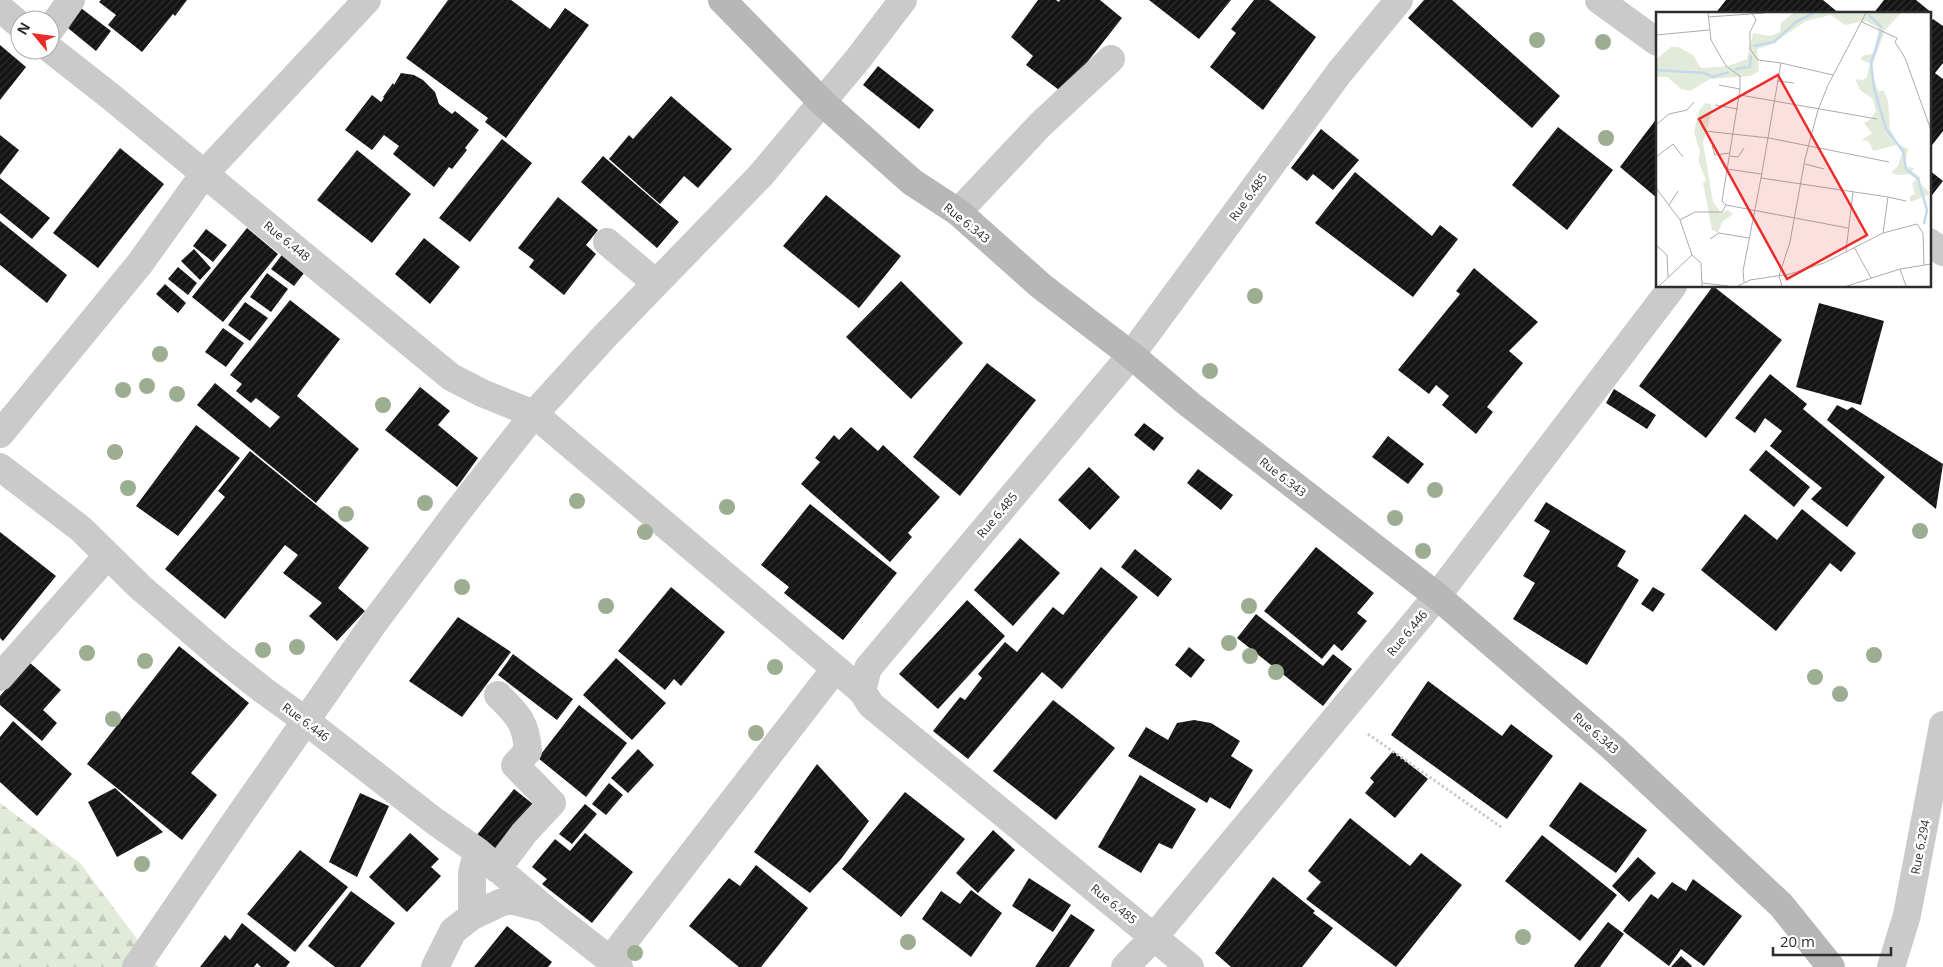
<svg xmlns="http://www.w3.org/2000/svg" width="1943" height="967" viewBox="0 0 1943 967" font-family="'Open Sans',sans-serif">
	<defs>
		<pattern id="forest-firs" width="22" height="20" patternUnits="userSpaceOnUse" patternTransform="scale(1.25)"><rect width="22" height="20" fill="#e2ebda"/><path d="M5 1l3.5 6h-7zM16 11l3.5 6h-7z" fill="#c2cabb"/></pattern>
		<pattern id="building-hatch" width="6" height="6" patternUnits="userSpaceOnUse" patternTransform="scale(1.25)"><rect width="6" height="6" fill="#141414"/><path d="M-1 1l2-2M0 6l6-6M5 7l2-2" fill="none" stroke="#2e2e2e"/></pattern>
	</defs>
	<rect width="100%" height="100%" fill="#fff"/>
	<path fill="url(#forest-firs)" d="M0,803L80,863L158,967H0Z"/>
	<path fill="url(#building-hatch)" d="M101,0H187L175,16L173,14L142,52L108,25L116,15L99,2Z
		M448,0H511L550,29L565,8L589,25L506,138L485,122L488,118L406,58Z
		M1038,0H1056L1059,2L1060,0H1100L1122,18L1063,93L1026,65L1033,56L1011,37Z
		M1149,0H1231L1199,39Z
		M1254,0H1269L1316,37L1263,110L1210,67L1236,33L1231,29Z
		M1424,0H1452L1560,96L1532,128L1408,18Z
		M1726,0H1823L1840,14H1715Z
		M1884,0H1916L1932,13L1929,17V14H1873Z
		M77,5L111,31L96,51L63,24Z
		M1933,19L1943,26V63L1935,73L1943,79V131L1929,149V24Z
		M0,45L26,67L0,100Z
		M878,66L934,110L919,129L863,85Z
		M401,73L414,75L423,80L435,92L439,104L452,114L455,111L479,130L465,148L467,150L452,169L449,167L434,187L393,154L399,146L384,135L372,150L345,130L372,95L381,102L384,98L383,97L393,83L394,85Z
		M671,96L732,149L698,188L684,176L660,204L609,159L629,135L633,139Z
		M1657,118V198L1620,167Z
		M1558,127L1613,170L1567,230L1512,185Z
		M1321,129L1359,160L1333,190L1313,174L1307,181L1291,168Z
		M0,135L19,150L0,175Z
		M502,139L532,163L470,242L439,218Z
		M120,148L164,184L98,268L53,233Z
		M357,150L411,194L372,243L317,200Z
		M603,156L679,222L657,248L581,182Z
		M1929,170L1943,181L1929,199Z
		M1355,172L1432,236L1440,225L1458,239L1413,297L1315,223Z
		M0,178L50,218L32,239L0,213Z
		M826,195L901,256L859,308L783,246Z
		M558,197L598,230L586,245L596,254L564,295L529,267L534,260L518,248Z
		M0,221L67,275L47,303L0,265Z
		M247,228L278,254L223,322L192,297Z
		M206,229L227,245L213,262L193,246Z
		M424,238L460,267L430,304L395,274Z
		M288,247L311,264L294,286L271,269Z
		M194,249L211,268L200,280L181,261Z
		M178,267L197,283L188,295L168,279Z
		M1474,268L1538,322L1509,351L1523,363L1487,407L1493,412L1476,434L1442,405L1449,396L1436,385L1429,394L1398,370L1460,294L1456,291Z
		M267,273L288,289L271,312L250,297Z
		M901,281L963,343L911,399L846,337Z
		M165,284L186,303L178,313L156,294Z
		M1713,286L1782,340L1706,438L1639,386Z
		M290,300L340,339L297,396L359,449L316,503L197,405L215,383L270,428L280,417L256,398L251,403L236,391L242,384L230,375Z
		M245,302L268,318L250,341L228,325Z
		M1819,303L1884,321L1861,405L1796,387Z
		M223,328L244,343L226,367L205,352Z
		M987,363L1036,400L960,496L913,457Z
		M1770,374L1807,404L1803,409L1885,477L1847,527L1811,499L1822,488L1770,446L1782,431L1765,418L1755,433L1735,418Z
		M420,387L450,411L438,425L478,458L457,487L385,430Z
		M1614,389L1656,415L1647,429L1606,403Z
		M1837,405L1847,410L1852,407L1943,464L1936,509L1827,420Z
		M1144,423L1164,438L1154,451L1134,435Z
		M196,425L240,458L178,536L136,506Z
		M851,427L878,451L883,445L940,497L908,533L912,537L890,562L801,484L820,462L815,458L834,435L839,440Z
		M1388,436L1424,464L1408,484L1372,457Z
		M1766,450L1810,487L1794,507L1749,470Z
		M250,451L369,548L338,588L365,611L337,641L309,616L322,603L283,573L298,555L285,545L225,619L165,569L225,497L218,491Z
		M1089,467L1120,497L1090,530L1058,500Z
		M1198,469L1233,495L1221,510L1187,483Z
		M1546,502L1626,551L1617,566L1639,580L1587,665L1513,619L1535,583L1523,576L1550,531L1534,521Z
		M810,504L897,573L843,640L784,593L789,587L761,565Z
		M1802,509L1856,553L1841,572L1830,563L1776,631L1701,570L1745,514L1777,540Z
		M0,532L56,576L3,641L0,638Z
		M1020,538L1060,573L1013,626L974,590Z
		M1316,547L1374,593L1357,613L1367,621L1342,651L1334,644L1322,659L1264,611Z
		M1135,549L1172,579L1158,597L1121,567Z
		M1101,567L1138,597L1062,689L1042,672L968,759L933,731L960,697L965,700L982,678L978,674L1005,642L1017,652L1053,607L1063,615Z
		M671,587L725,632L681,686L674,679L665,690L618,651Z
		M1653,587L1665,594L1653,612L1641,604Z
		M967,600L1005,636L938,709L899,674Z
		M1256,614L1323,666L1333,654L1352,669L1323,706L1237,638Z
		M458,617L511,652L462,717L409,681Z
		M179,646L249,703L191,773L217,795L182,840L87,764Z
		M1189,647L1205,660L1191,678L1175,665Z
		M513,654L573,699L557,720L498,675Z
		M616,658L666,703L632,740L583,695Z
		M29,662L61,690L43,710L57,723L42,741L0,705V696Z
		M1428,681L1502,736L1511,724L1553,756L1507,819L1391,735Z
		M1053,700L1115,748L1056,820L993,771Z
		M579,705L627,743L586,797L538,758Z
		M1194,720L1211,723L1240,741L1231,756L1253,770L1230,809L1210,797L1207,803L1128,756L1146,727L1168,740L1177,723Z
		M13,721L72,774L37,816L0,782V737Z
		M638,749L654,765L628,793L611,778Z
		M1393,751L1428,779L1395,818L1365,793L1374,782L1370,778Z
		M817,764L869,821L841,859L810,893L754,852Z
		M1140,775L1196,809L1172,849L1159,843L1141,873L1098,847Z
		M1580,782L1647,830L1616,873L1549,826Z
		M609,783L623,795L606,815L592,804Z
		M115,788L163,832L117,857L88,802Z
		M514,789L538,808L495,860L472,841Z
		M905,792L965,839L901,917L842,869Z
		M360,793L389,806L357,877L329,862Z
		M585,804L597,814L572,844L559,834Z
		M1350,818L1410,866L1421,853L1462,885L1396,967L1306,899L1321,882L1308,871Z
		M993,830L1015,850L978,893L956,873Z
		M410,833L439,859L431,867L441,876L407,912L369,877Z
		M585,833L633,872L592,923L542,884L547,879L532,867L555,839L570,851Z
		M1542,835L1617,895L1580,941L1505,881Z
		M300,850L348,887L295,952L247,914Z
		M1638,857L1656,873L1629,902L1612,886Z
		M756,865L808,908L761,967H739L689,926L729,878L740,886Z
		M1273,877L1315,911L1313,913L1333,928L1302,967H1231L1215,953Z
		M1029,878L1071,905L1053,932L1012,906Z
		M1693,879L1742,916L1704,966L1681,949L1669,966L1623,931L1651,894L1658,899L1672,882L1686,891Z
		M971,890L1002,913L971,957L922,919L941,891L960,904Z
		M351,891L395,923L360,967H335L308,946Z
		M1071,914L1095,930L1069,967H1035Z
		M1608,922L1624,934L1600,967H1575L1574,966Z
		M242,923L290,962L286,967H261L257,963L254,967H200L225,935L230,940Z
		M507,926L552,962L548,967H474Z
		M1681,956L1692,966L1691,967H1671Z"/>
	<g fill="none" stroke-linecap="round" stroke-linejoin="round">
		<path stroke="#cacaca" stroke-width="3" stroke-dasharray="2.5 2.5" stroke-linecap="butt" d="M1368,734L1501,827"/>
		<path stroke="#cacaca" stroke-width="28" d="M1599,0L1657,42
			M0,8L20,25
			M50,30L71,0
			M50,49L110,96L451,377L482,393L534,414L862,691
			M958,212L1041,124L1111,59
			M607,242L656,283
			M1929,242L1943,252
			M0,434L141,262L204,174L367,0
			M0,467L81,529L140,587L219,655L263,690L306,721L433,820L477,851L545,909L619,967
			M0,677L107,556
			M497,869L524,833L552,803L515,765L528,751C526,722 518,715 498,695
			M472,916V873L477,851
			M610,960L835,669
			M136,967L233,825L376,620L454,516L534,414L604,337L761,175L858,59L903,0
			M435,967L453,931L472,916L500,903L511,900L541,908
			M1125,967L1154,937L1437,596L1673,286
			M1190,967L871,705L862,691L868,668L1131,355L1339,73L1399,0
			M1891,967L1907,915L1943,725"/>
		<path stroke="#b7b7b7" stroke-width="28" d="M722,0L823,103L912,182L958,212L1041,286L1131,355L1189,404L1437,596L1612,747L1781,905L1831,967"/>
	</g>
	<g fill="#9cad92">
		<circle cx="1537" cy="40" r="8"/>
		<circle cx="1603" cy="42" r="8"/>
		<circle cx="1606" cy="138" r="8"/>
		<circle cx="1255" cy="296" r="8"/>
		<circle cx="160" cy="354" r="8"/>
		<circle cx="1210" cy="371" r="8"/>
		<circle cx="147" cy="386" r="8"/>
		<circle cx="123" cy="390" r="8"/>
		<circle cx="177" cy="394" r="8"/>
		<circle cx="383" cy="405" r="8"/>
		<circle cx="115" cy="452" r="8"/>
		<circle cx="128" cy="488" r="8"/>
		<circle cx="1435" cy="490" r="8"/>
		<circle cx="577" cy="501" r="8"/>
		<circle cx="425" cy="503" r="8"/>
		<circle cx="727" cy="507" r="8"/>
		<circle cx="346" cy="514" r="8"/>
		<circle cx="1395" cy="518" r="8"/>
		<circle cx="1920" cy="531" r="8"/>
		<circle cx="645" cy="532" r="8"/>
		<circle cx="1423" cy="551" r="8"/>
		<circle cx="462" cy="587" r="8"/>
		<circle cx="606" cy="606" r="8"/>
		<circle cx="1249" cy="606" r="8"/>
		<circle cx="1229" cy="643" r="8"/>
		<circle cx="297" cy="647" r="8"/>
		<circle cx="263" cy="650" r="8"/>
		<circle cx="87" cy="653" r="8"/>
		<circle cx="1874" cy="655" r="8"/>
		<circle cx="1250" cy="656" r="8"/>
		<circle cx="145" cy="661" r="8"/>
		<circle cx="775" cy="667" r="8"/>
		<circle cx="1276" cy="672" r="8"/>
		<circle cx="1815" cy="677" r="8"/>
		<circle cx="1840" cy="694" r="8"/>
		<circle cx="113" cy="719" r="8"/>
		<circle cx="756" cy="733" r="8"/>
		<circle cx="142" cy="864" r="8"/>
		<circle cx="1523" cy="937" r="8"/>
		<circle cx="908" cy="942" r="8"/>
		<circle cx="635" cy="953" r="8"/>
	</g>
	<g text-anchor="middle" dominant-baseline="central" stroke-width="5" stroke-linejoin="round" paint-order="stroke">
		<g font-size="12" fill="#2d2d2d" stroke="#fff">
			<text transform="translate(1248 197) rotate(-54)">Rue 6.485</text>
			<text transform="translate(967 223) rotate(39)">Rue 6.343</text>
			<text transform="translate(287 241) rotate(39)">Rue 6.448</text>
			<text transform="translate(1283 477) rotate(38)">Rue 6.343</text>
			<text transform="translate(997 515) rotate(-50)">Rue 6.485</text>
			<text transform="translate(1407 633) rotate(-50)">Rue 6.446</text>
			<text transform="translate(306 722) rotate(37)">Rue 6.446</text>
			<text transform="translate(1596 733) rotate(41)">Rue 6.343</text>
			<text transform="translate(1920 847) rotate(-79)">Rue 6.294</text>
			<text transform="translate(1114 904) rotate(39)">Rue 6.485</text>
		</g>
	</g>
	<g transform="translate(1656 12)">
		<rect width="275" height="275" fill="#fff"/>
		<path d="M49,91L55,92L56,99L47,130L57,190L65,201L72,198L77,202L66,210L62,221L56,218L47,171L50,168L42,148L44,140L38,120L43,99Z" fill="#e2ebda"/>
		<path d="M137,1H245L229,18L215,57L222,79H228L232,89L234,117L242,132L252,137L249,151L251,155L258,156L256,159L264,165V171L273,180L272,183L254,190V184L259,182L256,171L261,167L254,162L241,163L235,160L242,154L246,141L241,133L217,139L213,130L206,128L216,121L208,111L215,107L220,99L217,87L204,78L199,67L207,68L211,65L214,51L205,48L206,44L218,41L223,16L210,9L189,13L175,3L150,9L114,33L101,37L103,59L95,64L54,67L34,79L25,77L11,65H0V47L15,35H22L37,43L45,56L72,54L91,47L97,21L114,24L124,20L125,11Z" fill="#e2ebda"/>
		<path fill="none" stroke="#c5d9ec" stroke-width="2.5" d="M212,2L226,16M225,20L215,51L218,76L230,117L247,139L250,157L262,167L271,198L268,212M97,34L118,30L141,9L158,1M79,57L94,55L95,43M0,58L48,61L57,65L73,60"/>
		<path fill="none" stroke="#ababab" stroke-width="1" d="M52,1L55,28L70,54L84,64V77M96,1L100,8L94,20V37L102,48L125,51M52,5L108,1M206,10L241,26L239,30L249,46L275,118M0,23L53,18M121,69L138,71M63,73L84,77L66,189L70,193L192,216M84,83L221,107M59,93L82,97M0,113L13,102L31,98L38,90M49,119L113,126L233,150M56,134L59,143L74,141M74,144L82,145L88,136M0,145L17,132L27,145M149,152L168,157M71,157L105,162M105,166L125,51L177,63M0,176L24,208L36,243M232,185L250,189M13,193L22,179M24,208L39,200H66L70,193M54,227L63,221L93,226M0,233L11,243L12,265M198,235L215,266M190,239L197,180M244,257L250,274M88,270L87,259L105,166L232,185L227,221M46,271L72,274M3,274L36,243L45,251L46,274M82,274L94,268L134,262L168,251L227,221L261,212L267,221L268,253M126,274L123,264L134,230L149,147L162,98L172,73L210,1M191,274L244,257L275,252"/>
		<path fill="#eb2c28" fill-opacity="0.15" stroke="#eb2c28" stroke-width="2.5" d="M122,63L211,223L131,267L43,107Z"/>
		<rect width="275" height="275" fill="none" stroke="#2d2d2d" stroke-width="2.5"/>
	</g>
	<g transform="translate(35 35) rotate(299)"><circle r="24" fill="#ffffff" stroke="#ababab"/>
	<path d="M0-4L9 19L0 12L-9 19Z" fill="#eb2c28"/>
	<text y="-8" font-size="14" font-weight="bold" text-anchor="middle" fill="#2d2d2d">N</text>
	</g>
	<path d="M1773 947v8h118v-8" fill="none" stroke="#2d2d2d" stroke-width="2.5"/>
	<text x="1780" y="947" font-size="15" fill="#2d2d2d" stroke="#ffffff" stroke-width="4" paint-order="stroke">20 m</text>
</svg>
